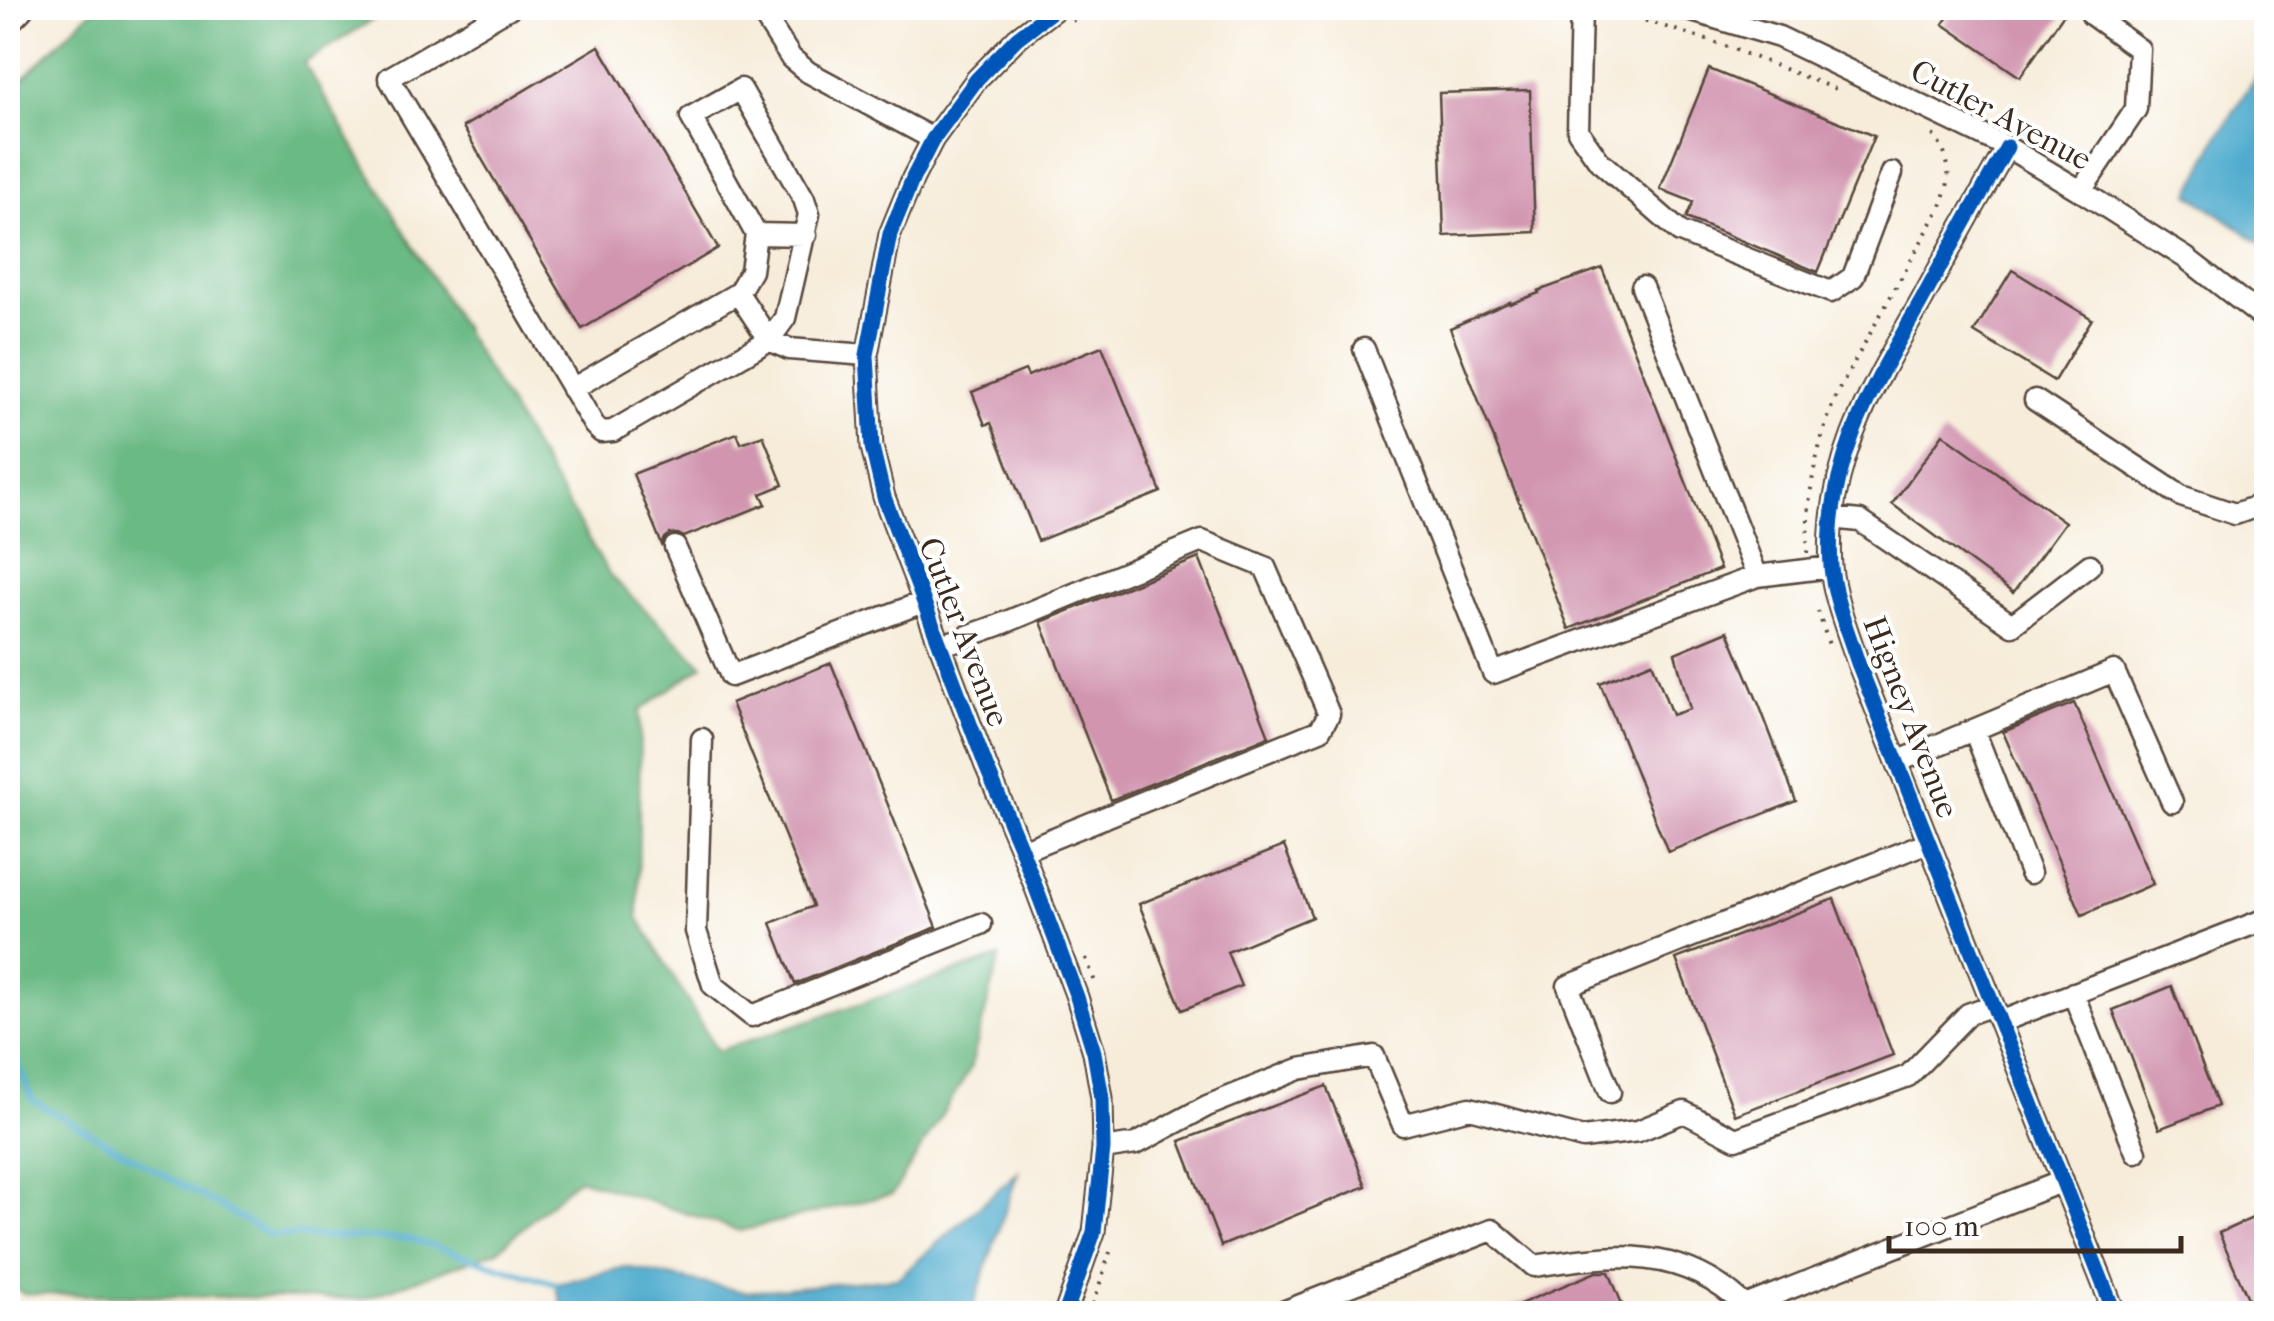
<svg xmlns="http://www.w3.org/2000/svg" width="2274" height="1321" viewBox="0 0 2274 1321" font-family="'IM FELL French Canon',serif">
	<rect width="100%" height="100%" fill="#fff"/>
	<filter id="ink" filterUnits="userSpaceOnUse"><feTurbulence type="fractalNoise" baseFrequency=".01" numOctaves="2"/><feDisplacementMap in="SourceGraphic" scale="20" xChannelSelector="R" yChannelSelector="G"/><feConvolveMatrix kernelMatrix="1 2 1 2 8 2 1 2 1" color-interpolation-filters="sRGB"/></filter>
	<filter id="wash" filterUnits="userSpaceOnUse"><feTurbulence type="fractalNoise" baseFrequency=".0048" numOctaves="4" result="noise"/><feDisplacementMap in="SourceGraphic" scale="40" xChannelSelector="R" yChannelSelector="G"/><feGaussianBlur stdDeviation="2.25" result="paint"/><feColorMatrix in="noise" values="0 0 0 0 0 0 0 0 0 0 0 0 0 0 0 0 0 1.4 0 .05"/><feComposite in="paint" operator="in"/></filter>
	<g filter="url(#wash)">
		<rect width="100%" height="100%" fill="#f6ecd9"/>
		<path fill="#6bba84" stroke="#537251" stroke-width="2.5" d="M94,8H391L304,63L611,577L703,665L640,711L638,917L717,1051L1000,957L970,1069L893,1194L740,1231L578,1178L497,1251L363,1299L23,1294L8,1283V93Z"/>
		<path fill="#4facce" stroke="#456b76" stroke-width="2.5" d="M2266,67V247L2190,194L2214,143L2261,68Z
			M1018,1172L971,1313L589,1314L562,1306L556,1284L626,1267L746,1292L898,1278Z"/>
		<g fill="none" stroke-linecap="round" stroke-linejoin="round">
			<path stroke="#4facce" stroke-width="6" d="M8,1036L32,1100L270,1235L410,1239L556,1284"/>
		</g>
		<g id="blocks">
			<path fill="#d195b0" d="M1954,8H2068L2020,77L1943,24Z
				M599,46L718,248L582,329L463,127Z
				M1709,69L1874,136L1818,272L1686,218L1693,202L1660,189Z
				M1530,90L1535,232L1444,236L1439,93Z
				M1602,268L1720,569L1569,629L1450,328L1510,302V304L1539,293L1538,291Z
				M2012,270L2092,319L2054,381L1974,332Z
				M1102,346L1161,492L1038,541L991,423L985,425L972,392L1025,370L1028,376Z
				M737,433L741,443L763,435L783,485L761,494L766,504L684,537L678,534H670L665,538L662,545L633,474Z
				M1943,434L2065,522L2013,593L1892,504Z
				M1199,558L1269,736L1111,800L1041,622Z
				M1728,631L1760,707L1796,801L1668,852L1600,683L1652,662L1672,715L1690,709L1675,653Z
				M831,663L937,927L795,984L771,923L813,906L731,703Z
				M2074,703L2153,884L2082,915L2003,732Z
				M1284,846L1312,917L1227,952L1241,986L1182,1010L1139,904Z
				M1834,899L1893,1055L1735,1115L1676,959Z
				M2172,986L2218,1106L2159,1129L2113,1010Z
				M1326,1086L1366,1186L1221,1246L1180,1141Z
				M2266,1212V1314H2255L2219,1233Z
				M1596,1272H1609L1626,1314H1496Z"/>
		</g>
	</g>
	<g filter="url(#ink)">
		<use href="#blocks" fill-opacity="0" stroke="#57473a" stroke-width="2.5"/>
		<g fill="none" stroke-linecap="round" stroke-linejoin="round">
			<defs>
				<path id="minor" d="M509,8L389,78L594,425L601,432L613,431L769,340L789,349L867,355
					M759,8L791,58L808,72L933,139
					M1056,8L1017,38L977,79L933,139L913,178L890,234L867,355L872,447L884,497L986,766L1022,851L1077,997L1094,1052L1102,1098L1103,1149L1094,1232L1065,1314
					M1581,8L1578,131L1599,161L1680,232L1831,292L1853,277L1892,173
					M1682,8L1779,37L2007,147L2081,191L2186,258L2266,320
					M2007,147C1978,199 1949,250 1921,302C1873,386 1824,465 1831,567C1834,599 1848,632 1858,663L2115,1314
					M2081,191L2136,109L2139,49L2092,15
					M756,234L806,235
					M1642,287L1757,576
					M1364,349L1493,673L1757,576L1831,567
					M572,389L738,293L751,271L756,234L691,117L741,89L804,199L809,214L785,318L769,340L738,293
					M2035,400L2181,496L2235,514L2266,503
					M1832,518L1860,521L2012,625L2090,565
					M675,547L731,676L923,602
					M940,646L999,625L1202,541L1265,567L1329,714L1320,730L1022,851
					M1974,730L2030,873
					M702,739L696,931L713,985L752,1016L981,924
					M1897,762L2114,671L2172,802
					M2073,993L2136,1152
					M2000,1022L2266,919
					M1610,1092L1568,986L1928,842
					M1103,1149L1136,1144L1207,1106L1299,1069L1374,1056L1403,1125L1470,1108L1583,1138L1638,1131L1684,1112L1736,1139L1908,1076L1968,1014L1993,1005
					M1278,1314L1492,1230L1534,1266C1615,1254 1681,1245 1745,1306L2063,1181"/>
				<path id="highway" d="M8,17L17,8"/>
			</defs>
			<use href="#minor" stroke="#57473a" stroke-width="25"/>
			<use href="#highway" stroke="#57473a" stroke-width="35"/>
			<path stroke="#57473a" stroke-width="4" stroke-dasharray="2.5 8" stroke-linecap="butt" d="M1605,8L1723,45L1838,90
				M1072,21L1093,8
				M1960,103L1965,92
				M1808,553C1805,497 1817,444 1837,393L1941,206C1952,180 1952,157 1932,134
				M1818,611L1829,645
				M1086,958L1095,982
				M1090,1314L1110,1252"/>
			<use href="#minor" stroke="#fff" stroke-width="20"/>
			<use href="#highway" stroke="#fff" stroke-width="30"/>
			<defs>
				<path id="cycleway" d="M1056,8L1017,38L977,79L933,139L913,178L890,234L867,355L872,447L884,497L986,766L1022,851L1077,997L1094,1052L1102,1098L1103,1149L1094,1232L1065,1314
					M2007,147C1978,199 1949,250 1921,302C1873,386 1824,465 1831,567C1834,599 1848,632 1858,663L2115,1314"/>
			</defs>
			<use href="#cycleway" stroke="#fff" stroke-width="21"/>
			<use href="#cycleway" stroke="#0057b8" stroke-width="15"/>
		</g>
	</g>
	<g text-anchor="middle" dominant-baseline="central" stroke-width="8" stroke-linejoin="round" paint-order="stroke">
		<g font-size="32" fill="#3b2a1e" stroke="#fff">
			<text transform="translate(2001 115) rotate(28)">Cutler Avenue</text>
			<text transform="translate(964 632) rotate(69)">Cutler Avenue</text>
			<text transform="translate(1911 717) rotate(69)">Higney Avenue</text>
		</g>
	</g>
	<rect width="2274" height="1321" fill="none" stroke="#fff" stroke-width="40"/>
	<path d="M1889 1236v15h292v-15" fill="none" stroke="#3b2a1e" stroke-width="5"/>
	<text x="1904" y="1236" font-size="30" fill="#3b2a1e" stroke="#ffffff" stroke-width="8" paint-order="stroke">100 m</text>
</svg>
